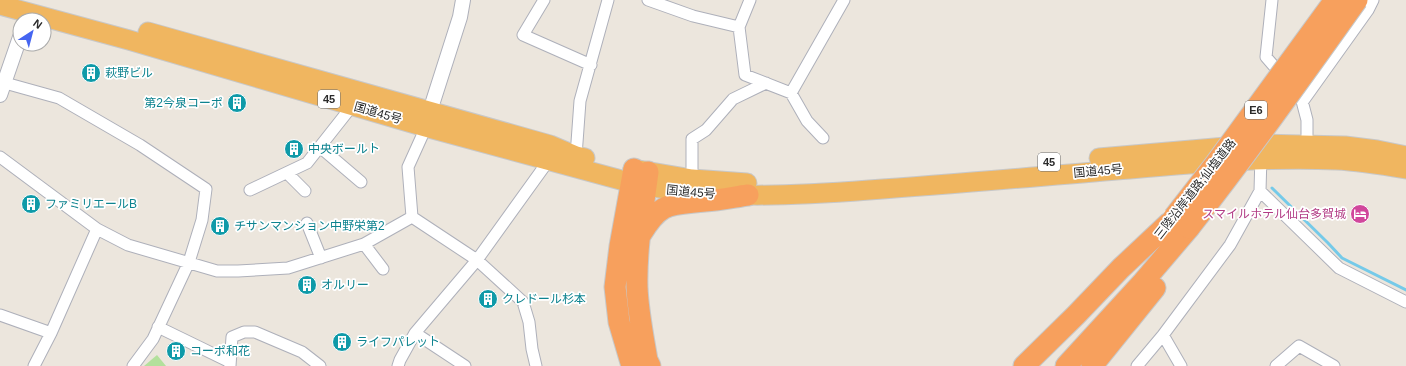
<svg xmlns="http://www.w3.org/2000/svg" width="1406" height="366" viewBox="0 0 1406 366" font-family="Helvetica,'Noto Sans JP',sans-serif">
	<rect width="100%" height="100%" fill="#ece6dd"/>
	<path fill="#b3e09c" d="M157,355L166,366H144Z"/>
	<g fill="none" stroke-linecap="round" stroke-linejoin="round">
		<path stroke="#75cae9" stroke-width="3" d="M1272,188L1328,243L1342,258L1406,290"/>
		<defs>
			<path id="minor" d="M544,0L523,35L591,65
				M648,0L693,16L739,27
				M750,0L739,27L745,75L791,93L844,0
				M1272,0L1266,57L1301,97L1307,120V145
				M5,83L59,98L140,145L206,189L202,220L189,262L153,339L133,366
				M791,93L807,121L823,138
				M1303,101L1368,10L1373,0
				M320,147L361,182
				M576,156L580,101L608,0
				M0,157L97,229L128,245L217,271H238L288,268L364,244L412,217
				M287,173L305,191
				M692,179V139L706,130L733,99L766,83
				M250,190L307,163L352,106
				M1260,191L1339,268L1406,302
				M412,217L477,260L523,302L529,322L532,349L536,366
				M412,217L408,167L422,136L427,122
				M307,223L321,258
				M364,244L383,269
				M0,315L51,333
				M158,327L230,362
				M415,333L465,366
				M1163,335L1181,366
				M34,366L51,333L97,229
				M230,366L232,337L244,332H255L302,352L320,366
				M398,366L400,360L415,333L477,260L549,160
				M1137,366L1163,335L1230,245L1260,191L1261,155
				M1276,366L1299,346L1334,366"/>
			<path id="tertiary" d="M0,95L20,37
				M430,111L460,17L463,0"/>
			<path id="trunk" d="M0,5L129,40L425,127L632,183C710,200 790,196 869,190C956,184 1043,176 1130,169C1198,163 1268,157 1336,160C1360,161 1383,165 1406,169
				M148,32L550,145L576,156L585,158
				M1099,158L1261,144L1345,146L1377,150L1406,156
				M633,169L692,179L747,183"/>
			<path id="motorway" d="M648,172C643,210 636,249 637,287C638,312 643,336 647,360L650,366
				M641,234C661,201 670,205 705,201C720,200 734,197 748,195
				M632,366L619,322L615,287L620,246L634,169
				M1024,366L1076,315L1121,268L1169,223
				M1066,366L1143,282L1189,228
				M1092,366L1155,288"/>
		</defs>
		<use href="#minor" stroke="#aeb0ba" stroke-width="13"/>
		<use href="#tertiary" stroke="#aeb0ba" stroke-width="16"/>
		<use href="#trunk" stroke="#c8c8c8" stroke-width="21"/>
		<use href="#motorway" stroke="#c8c8c8" stroke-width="23"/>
		<use href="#minor" stroke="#fff" stroke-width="11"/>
		<use href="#tertiary" stroke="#fff" stroke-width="14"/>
		<use href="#trunk" stroke="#f0b660" stroke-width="19"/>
		<use href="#motorway" stroke="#f7a05d" stroke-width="21"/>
		<defs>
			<path id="motorway-bridge" d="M1174,217L1216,163L1335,0
				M1189,228C1247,154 1302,77 1357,0"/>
		</defs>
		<use href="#motorway-bridge" stroke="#c8c8c8" stroke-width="23" stroke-linecap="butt"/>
		<use href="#motorway-bridge" stroke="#f7a05d" stroke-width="21"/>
	</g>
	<defs>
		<symbol id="building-disc" viewBox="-11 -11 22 22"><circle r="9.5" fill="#0f9aa8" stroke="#fff"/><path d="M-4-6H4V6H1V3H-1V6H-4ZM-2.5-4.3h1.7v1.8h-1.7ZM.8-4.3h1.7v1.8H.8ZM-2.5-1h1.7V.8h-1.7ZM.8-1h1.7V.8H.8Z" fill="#fff"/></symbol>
		<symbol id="hotel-disc" viewBox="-11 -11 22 22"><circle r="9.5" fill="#d1479c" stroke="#fff"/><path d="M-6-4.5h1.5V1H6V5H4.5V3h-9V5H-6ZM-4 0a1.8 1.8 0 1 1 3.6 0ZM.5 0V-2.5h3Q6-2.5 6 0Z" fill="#fff"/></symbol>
	</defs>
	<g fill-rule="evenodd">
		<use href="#building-disc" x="80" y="62" width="22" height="22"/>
		<use href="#building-disc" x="226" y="92" width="22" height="22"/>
		<use href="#building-disc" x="283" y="138" width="22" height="22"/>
		<use href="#building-disc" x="20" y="193" width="22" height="22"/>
		<use href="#hotel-disc" x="1349" y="203" width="22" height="22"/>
		<use href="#building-disc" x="209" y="215" width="22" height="22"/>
		<use href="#building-disc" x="296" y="274" width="22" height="22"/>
		<use href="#building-disc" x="477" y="288" width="22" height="22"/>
		<use href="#building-disc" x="331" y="331" width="22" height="22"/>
		<use href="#building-disc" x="165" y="340" width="22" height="22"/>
	</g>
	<g text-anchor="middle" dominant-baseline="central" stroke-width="3.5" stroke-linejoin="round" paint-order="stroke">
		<g fill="#fff" stroke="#6a6a6a" stroke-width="1">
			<rect x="318" y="90" width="22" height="18" rx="3"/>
			<rect x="1245" y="101" width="22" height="18" rx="3"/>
			<rect x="1038" y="153" width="22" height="18" rx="3"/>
		</g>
		<g font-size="11" font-weight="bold" fill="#2a2a2a">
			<text x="329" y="99">45</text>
			<text x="1256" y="110">E6</text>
			<text x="1049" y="162">45</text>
		</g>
		<g font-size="12" fill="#0d838f" stroke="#fff" text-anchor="start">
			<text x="105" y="73">萩野ビル</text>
			<text x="223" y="103" text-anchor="end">第2今泉コーポ</text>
			<text x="308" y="149">中央ボールト</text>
			<text x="45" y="204">ファミリエールB</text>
			<text x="234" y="226">チサンマンション中野栄第2</text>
			<text x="321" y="285">オルリー</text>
			<text x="502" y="299">クレドール杉本</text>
			<text x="356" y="342">ライフパレット</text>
			<text x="190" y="351">コーポ和花</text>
		</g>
		<g font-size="12" fill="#2a2a2a" stroke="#fff">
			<text transform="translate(378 113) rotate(16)">国道45号</text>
			<text transform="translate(1098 171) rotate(-5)">国道45号</text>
			<text transform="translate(1195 189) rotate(-52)">三陸沿岸道路;仙塩道路</text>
			<text transform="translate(691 192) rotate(5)">国道45号</text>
		</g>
		<g font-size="12" fill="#b23c85" stroke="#fff" text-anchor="end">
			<text x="1346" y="214">スマイルホテル仙台多賀城</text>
		</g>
	</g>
	<g transform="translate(32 32) rotate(36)"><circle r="19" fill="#ffffff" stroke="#aaaaaa"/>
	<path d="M0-3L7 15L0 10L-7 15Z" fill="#4565f1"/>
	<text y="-6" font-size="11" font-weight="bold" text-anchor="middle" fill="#2a2a2a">N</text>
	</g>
</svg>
